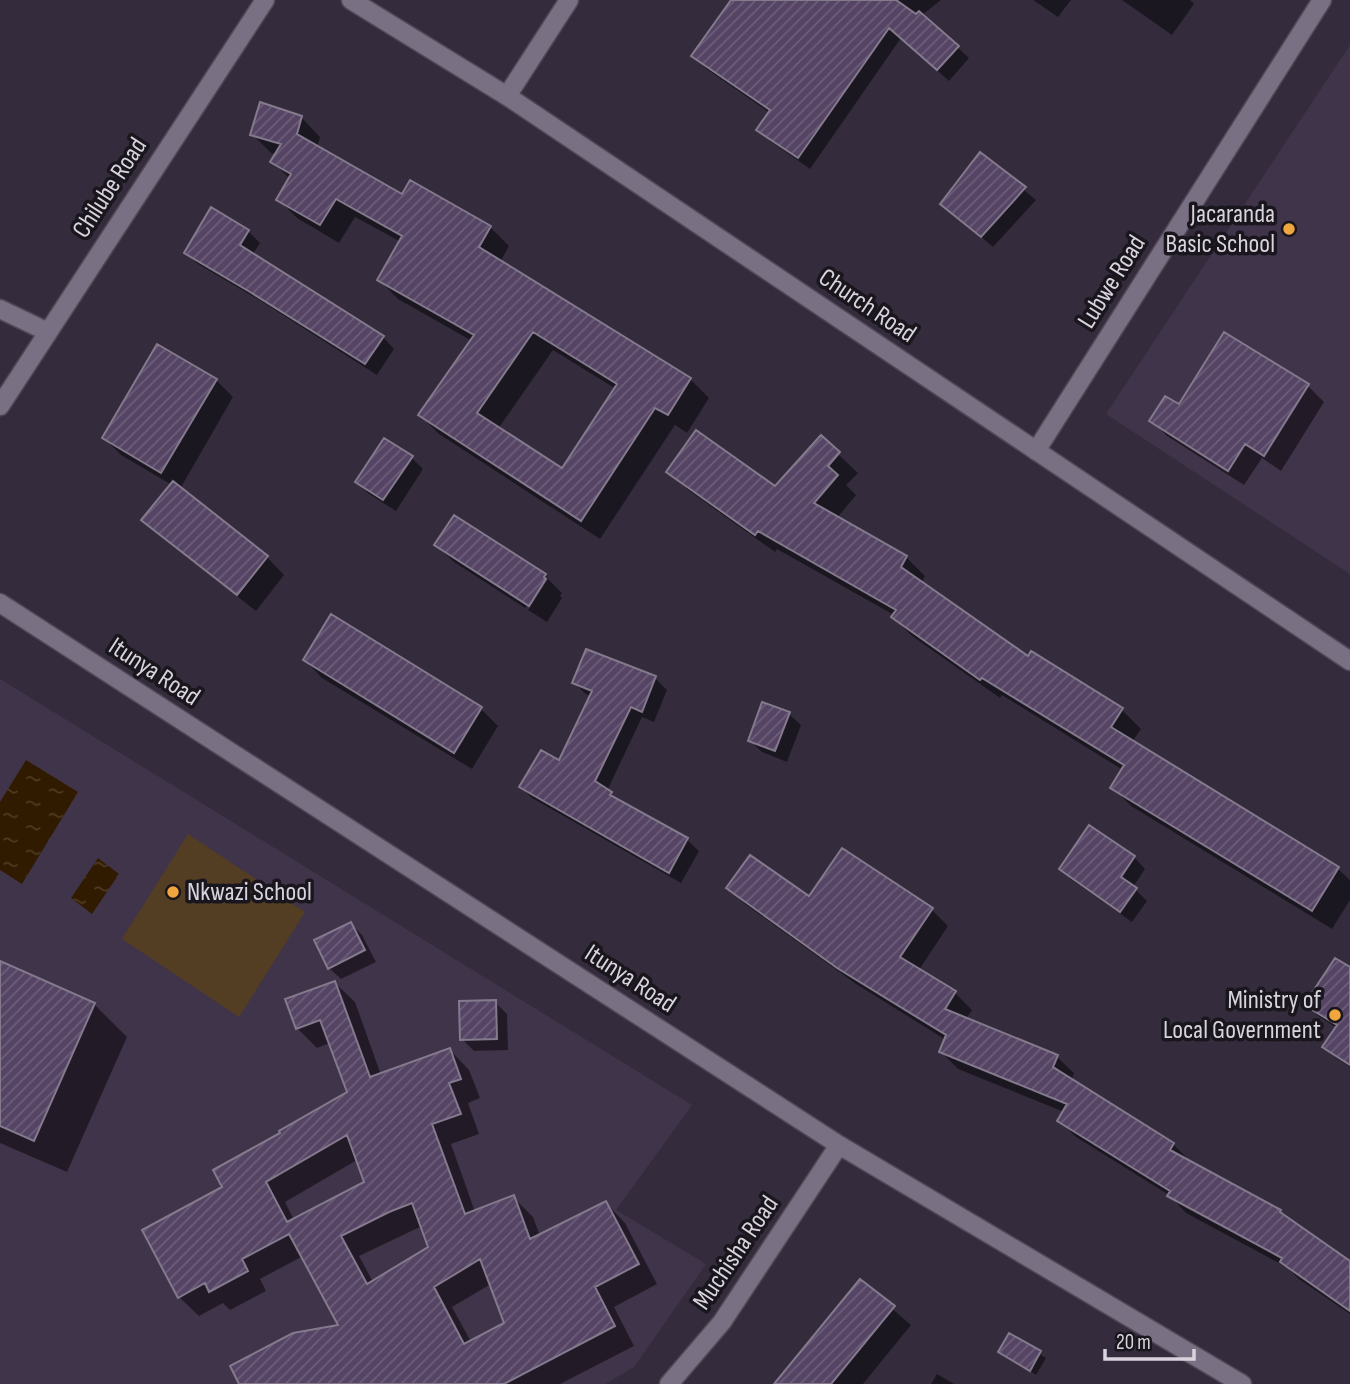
<svg xmlns="http://www.w3.org/2000/svg" width="1350" height="1384" viewBox="0 0 1350 1384" font-family="'Sofia Sans Condensed',sans-serif">
	<defs>
		<pattern id="water-ripples" width="26" height="14" patternUnits="userSpaceOnUse" patternTransform="scale(1.75)"><rect width="26" height="14" fill="#311b00"/><path d="M2 4q2-2 4 0t4 0M15 11q2-2 4 0t4 0" fill="none" stroke="#4e3b25"/></pattern>
		<pattern id="building-hatch" width="6" height="6" patternUnits="userSpaceOnUse" patternTransform="scale(1.75)"><rect width="6" height="6" fill="#554464"/><path d="M-1 1l2-2M0 6l6-6M5 7l2-2" fill="none" stroke="#6d5e7a"/></pattern>
	</defs>
	<rect width="100%" height="100%" fill="#342c3c"/>
	<path fill="#40344a" d="M1350,45V574L1106,414Z
		M0,679L692,1105L616,1210L706,1264L634,1367L605,1384H0Z"/>
	<path fill="#533e24" d="M188,834L305,912L239,1017L122,939Z"/>
	<path fill="url(#water-ripples)" d="M26,760L78,792L22,884L0,870V802Z
		M98,858L119,874L92,914L71,898Z"/>
	<path fill="#0007" fill-rule="evenodd" d="M733,0H941L922,15L969,58L949,81L901,38L810,169L770,141L759,129L770,113L705,68L694,56Z
		M1033,0H1071L1058,17Z
		M1122,0H1190L1194,4L1172,35Z
		M301,117L320,137L317,147L403,196L490,227L509,246L500,262L690,379L709,398L687,433L675,425L600,539L439,434L420,415L472,341L398,299L379,280L401,242L355,217L339,243L297,218L278,199L290,179L273,162L277,155L271,153L252,134ZM553,350L616,389L562,471L498,429Z
		M981,154L1036,200L993,247L943,204Z
		M248,231L260,243L253,254L383,337L394,349L377,375L264,303L198,264L186,253Z
		M1225,334L1308,386L1324,402L1281,471L1262,458L1244,485L1167,436L1151,420L1179,407Z
		M216,380L233,397L180,489L267,557L284,575L256,611L161,537L144,520L172,485L121,455L104,438Z
		M821,438L858,473L846,485L856,495L837,518L906,557L925,576L921,583L1028,659L1122,710L1141,729L1132,742L1338,869L1350,880V900L1332,929L1131,806L1112,787L1123,770L1002,695L1000,698L912,636L893,617L894,615L777,549L775,552L688,490L668,471L776,489Z
		M412,458L423,469L396,511L369,494L357,482Z
		M436,545L545,575L548,578H544L525,608L454,562Z
		M548,579L562,593L560,596L562,598L547,622L528,610Z
		M305,660L481,709L498,726L472,769L322,678Z
		M655,678L667,690L654,722L642,717L607,791L620,803L687,840L699,851L681,883L532,798L521,787L560,763L592,697L586,694L574,683Z
		M789,714L801,725L787,762L762,752L750,741Z
		M1134,857L1145,869L1133,887L1147,901L1132,922L1072,880L1061,869Z
		M729,888L809,899L932,910L948,926L919,970L955,993L972,1010L966,1019L1057,1057L1074,1073L1071,1081L1173,1144L1190,1161L1280,1212L1290,1222L1350,1263V1314L1299,1279L1288,1268L1186,1213L1169,1195L1076,1137L1059,1120L1064,1112L958,1069L941,1052L946,1040L856,984L745,904Z
		M351,924L362,935L376,962L341,979L329,968Z
		M0,963L94,1004L127,1037L67,1172L0,1143Z
		M1350,969V1067L1336,1058L1325,1047L1337,1028L1318,1016L1307,1004Z
		M335,983L355,1002L381,1075L450,1050L469,1070L480,1098L468,1103L479,1134L451,1144L475,1212L513,1197L533,1217L540,1236L606,1203L625,1223L657,1284L614,1307L634,1346L560,1384H241L341,1326L303,1256L260,1279L266,1291L230,1310L223,1303L199,1316L179,1297L224,1188L283,1134L349,1093L330,1043L317,1048L297,1028ZM357,1160L366,1182L294,1220L285,1202ZM422,1226L430,1247L373,1282L359,1256ZM491,1284L506,1324L471,1342L452,1307Z
		M495,1002L507,1014L508,1050L474,1051L462,1039Z
		M860,1281L911,1325L863,1384H788Z
		M1009,1335L1046,1358L1036,1375L1000,1352Z
		M937,1374L954,1384H931Z"/>
	<path fill="url(#building-hatch)" stroke="#847a8d" stroke-width="2" fill-rule="evenodd" d="M731,0H896L916,14L919,11L959,46L937,70L889,28L798,158L756,130L770,110L691,56Z
		M260,102L302,116L297,134L402,194L410,180L491,226L479,247L691,378L668,415L655,408L581,521L418,415L474,335L377,280L402,236L336,199L320,225L276,200L291,174L270,162L281,144L250,135ZM533,332L617,384L562,468L477,413Z
		M980,152L1026,187L981,237L940,204Z
		M211,207L249,230L240,245L384,336L365,364L250,292L184,253Z
		M1224,332L1309,384L1264,456L1245,444L1228,471L1149,421L1165,396L1179,404Z
		M157,344L217,379L161,473L102,438Z
		M696,430L775,486L821,435L840,452L828,466L838,475L814,503L907,556L901,567L1028,656L1031,651L1123,708L1111,727L1339,867L1312,911L1110,788L1124,765L982,678L980,680L891,617L896,610L758,531L755,535L666,472Z
		M384,438L413,456L383,500L355,482Z
		M173,481L268,556L237,595L141,520Z
		M454,515L546,574L544,577L546,579L529,606L434,545Z
		M331,614L482,707L454,753L303,660Z
		M586,649L656,676L642,712L631,707L595,781L612,792L610,795L688,838L669,873L519,787L541,750L559,760L592,691L572,683Z
		M762,702L790,712L775,751L748,741Z
		M1089,825L1135,856L1121,877L1137,888L1120,912L1059,869Z
		M842,848L933,908L900,957L956,991L945,1009L1058,1055L1053,1067L1174,1143L1170,1150L1281,1210L1280,1212L1350,1261V1311L1280,1262L1282,1258L1167,1196L1170,1191L1057,1121L1067,1104L939,1052L946,1035L837,968L726,888L750,855L809,896Z
		M351,922L365,950L328,969L314,940Z
		M1335,958L1350,967V1065L1322,1047L1337,1025L1304,1005Z
		M0,961L95,1003L34,1141L0,1126Z
		M335,981L370,1077L450,1048L461,1079L449,1083L461,1114L432,1124L465,1214L514,1195L530,1239L606,1201L639,1264L595,1287L615,1326L504,1384H239L230,1366L293,1333L338,1325L289,1234L242,1259L248,1271L209,1292L205,1283L178,1298L142,1230L222,1187L213,1170L280,1133L279,1131L347,1092L320,1020L296,1029L285,999ZM347,1135L364,1182L287,1222L266,1182ZM412,1203L428,1247L367,1284L341,1236L389,1212ZM480,1259L504,1323L464,1344L434,1287Z
		M496,1000L497,1039L460,1040L459,1001Z
		M860,1279L895,1306L831,1384H774Z
		M1009,1333L1041,1351L1030,1371L998,1352Z"/>
	<g fill="none" stroke-linecap="round" stroke-linejoin="round">
		<defs>
			<path id="lane" d="M0,309L48,332"/>
			<path id="street" d="M507,96L569,0
				M0,406L265,0
				M1036,451L1322,0
				M0,603L839,1145L1242,1384
				M669,1384L722,1322L839,1145"/>
			<path id="secondary" d="M351,0L507,96L1350,661"/>
		</defs>
		<use href="#lane" stroke="#514956" stroke-width="21"/>
		<use href="#street" stroke="#514956" stroke-width="21"/>
		<use href="#secondary" stroke="#514956" stroke-width="21"/>
		<use href="#lane" stroke="#7a7083" stroke-width="18"/>
		<use href="#street" stroke="#7a7083" stroke-width="18"/>
		<use href="#secondary" stroke="#7a7083" stroke-width="18"/>
	</g>
	<g fill="#f0a63e" stroke="#1a161d" stroke-width="2.5">
		<circle cx="1289" cy="229" r="7"/>
		<circle cx="173" cy="892" r="7"/>
		<circle cx="1335" cy="1015" r="7"/>
	</g>
	<g text-anchor="middle" dominant-baseline="central" stroke-width="7" stroke-linejoin="round" paint-order="stroke">
		<g font-size="26" fill="#d8d3dd" stroke="#1a161d">
			<text transform="translate(110 188) rotate(-57)">Chilube Road</text>
			<text transform="translate(1112 282) rotate(-58)">Lubwe Road</text>
			<text transform="translate(867 306) rotate(34)">Church Road</text>
			<text transform="translate(154 672) rotate(33)">Itunya Road</text>
			<text transform="translate(630 979) rotate(33)">Itunya Road</text>
			<text transform="translate(736 1253) rotate(-56)">Muchisha Road</text>
		</g>
		<g font-size="26" fill="#d8d3dd" stroke="#1a161d" text-anchor="end">
			<text x="1275" y="214">Jacaranda<tspan x="1275" dy="30">Basic School</tspan></text>
			<text x="187" y="892" text-anchor="start">Nkwazi School</text>
			<text x="1321" y="1000">Ministry of<tspan x="1321" dy="30">Local Government</tspan></text>
		</g>
	</g>
	<path d="M1105 1349v10h89v-10" fill="none" stroke="#d8d3dd" stroke-width="3.5"/>
	<text x="1116" y="1349" font-size="21" fill="#d8d3dd" stroke="#1a161d" stroke-width="5" paint-order="stroke">20 m</text>
</svg>
